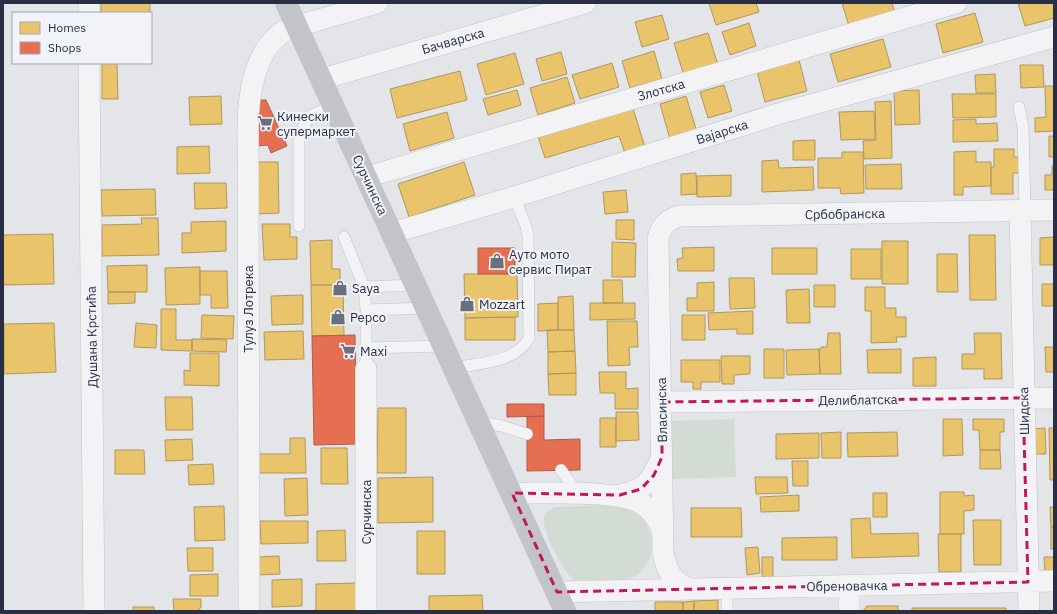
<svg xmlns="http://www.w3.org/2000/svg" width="1057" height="614" viewBox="0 0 1057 614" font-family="'IBM Plex Sans',sans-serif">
	<rect width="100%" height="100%" fill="#e3e5e9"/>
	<path fill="#d2dcd4" d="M734,419L736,477L672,479L670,421Z
		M555,507C574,507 605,503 623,507C655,514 663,559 635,576C621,584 591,580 574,580C564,573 538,526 545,514C547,511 552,509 555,507Z"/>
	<path fill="#e9c46a" stroke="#af975f" d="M101,3H150V13H101Z
		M709,3H756L759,12L716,25Z
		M842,3H892L895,13L849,26Z
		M1018,3H1054V18L1025,26Z
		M975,13L983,42L943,53L936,24Z
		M662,15L669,39L642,47L635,22Z
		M749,23L756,46L730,55L722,32Z
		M708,33L718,65L684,76L674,43Z
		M883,39L891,67L838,82L830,54Z
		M654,51L662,79L630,88L622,61Z
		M561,52L567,74L542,81L536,59Z
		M515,53L524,84L486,95L477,64Z
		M799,60L807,91L765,102L757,71Z
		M102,63H117L118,99H102Z
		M612,63L619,87L580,99L572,75Z
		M1020,65H1043L1044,87L1021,88Z
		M460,71L467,100L397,118L390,89Z
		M995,74L996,93H976L975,75Z
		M567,77L575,103L538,115L530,88Z
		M724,85L732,111L708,118L700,92Z
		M1045,86H1054V131L1035,132V118L1046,117Z
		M517,90L521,105L488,115L483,99Z
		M919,90L920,124L895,125L894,91Z
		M952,94H996V117L953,118Z
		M221,96L222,124L190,125L189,97Z
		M686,96L697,132L670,139L660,104Z
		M891,101L892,158L864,159L863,141L876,140L875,102Z
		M632,105L645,147L625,153L619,136L545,158L537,133Z
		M874,111L875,139L841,140L839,112Z
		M447,112L454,138L410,151L403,124Z
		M976,119V124L997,123L998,141L953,142V120Z
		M1049,136H1054V157H1049Z
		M815,140V160H793V141Z
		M209,146L210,173L177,174V147Z
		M994,149H1014V157H1020V173H1013V194H991V167H994Z
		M976,151V162H991V186L963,187V195H954V152Z
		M842,152H863L864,193L841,194L840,188H818V158H842Z
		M778,160L779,168L813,167L814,190L762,192V161Z
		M254,162H278L279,213L255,214Z
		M464,162L475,195L409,217L398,184Z
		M901,164L902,189H866L865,165Z
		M1052,166H1054V190H1045V175H1052Z
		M696,173L697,194L681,195V174Z
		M731,175V196L697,197V176Z
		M194,183H226L227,208L195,209Z
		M155,189L156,215L102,216L101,190Z
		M626,190L628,212L605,214L603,192Z
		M141,218H158L159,255L102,256V225L142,224Z
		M616,220H634V240L616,239Z
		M226,221V251L182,253V233H191V222Z
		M262,224H290V237H297V259L264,260Z
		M53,234L54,284L3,285V235Z
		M969,235H995L996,300H970Z
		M1054,237V265H1040V238Z
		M332,240V269H340V285H311L310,241Z
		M882,241H908V284H882Z
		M612,242L636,243L635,277H612Z
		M714,247V271H678L677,259L683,258L682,248Z
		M772,248H817V274H772Z
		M851,249H881V279H851Z
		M937,254H957L958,292H937Z
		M147,265V292H108L107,266Z
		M200,267V304L166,305L165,268Z
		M200,271H227L228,308H211V295H200Z
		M464,274H517L518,317L465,318Z
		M729,278H754L755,308L730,309Z
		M603,280H622L623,303H603Z
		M714,282V311H687V298H697V283Z
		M1042,284H1054V306H1042Z
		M311,285H343L344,336H312Z
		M814,285H835V307H814Z
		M865,287H885V308H896V317H906V337H896L897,342L871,343V311H865Z
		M809,289L810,323H787L786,290Z
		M108,292H135V303L108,304Z
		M303,295V324L272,325L271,296Z
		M573,296L574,330H558V297Z
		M558,303V330L538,331V304Z
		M590,303H635V319L590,320Z
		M161,309H176V340H192V351L161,350Z
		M753,311V334H737V329L709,330L708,313Z
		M202,315L234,316L233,339L201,338Z
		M682,315H705V340H682Z
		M515,317V340H465V318Z
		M607,321H637L638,347H629L630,365L608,366Z
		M54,323L56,372L4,374V324Z
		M136,323L157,325L156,348L134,347Z
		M547,330H574L575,351L548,352Z
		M303,331L304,359L265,360L264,332Z
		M828,333H840L841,374H820L819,349H821V347H827Z
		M974,333H1001L1002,379H984V369H962V354H975Z
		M192,339L227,340L226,352L192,351Z
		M1045,347H1054V372H1046Z
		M764,349H784V378H764Z
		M819,349L820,374L787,375L786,350Z
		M901,349V373H868L867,350Z
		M575,351L576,373L548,374V352Z
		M190,353H219V386L184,385V370L190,371Z
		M721,356H750V374L734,375V384H722Z
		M936,357V386H913V358Z
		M681,360H720V382H701V389H693V382H681Z
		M599,372H626V389L638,388V409H615V393H600Z
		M576,373V395H549L548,374Z
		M165,397H192L193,430H166Z
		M378,408H406V473H377Z
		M616,412H638L639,440L616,441Z
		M600,418H616V447H600Z
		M943,419H962L963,455L943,456Z
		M973,419H1004V432H1000V450H980L979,430H973Z
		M1045,428L1046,454H1032V429Z
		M1049,428H1054V480H1050Z
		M841,432V458H822L821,433Z
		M897,432L898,456L848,457L847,433Z
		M819,433V458L776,459V434Z
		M290,438H305L306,473H258V454H290Z
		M192,439L193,460L166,461L165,440Z
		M321,448H347L348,484H321Z
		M115,450H144L145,474H115Z
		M980,450H1000L1001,469H980Z
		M792,461H808V486H793Z
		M213,464L214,484L189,485L188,465Z
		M433,477V522L378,523V478Z
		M755,477H787L788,493L756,494Z
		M307,478L308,515L285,516L284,479Z
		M940,492H964V496L974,495V510L964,511V534H940Z
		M873,493H887V517H873Z
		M799,495V511L761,512L760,497Z
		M224,506L225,540L195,541L194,507Z
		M1050,507H1054V527H1051Z
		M691,508H741L742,537H691Z
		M870,518L871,534L918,533L919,556L852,558L851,519Z
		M973,520H1001V565H974Z
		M260,521H308V543L261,544Z
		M1051,527H1054V549H1051Z
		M345,530L346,561H317V531Z
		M417,531H445V574H417Z
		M938,534H961V572H939Z
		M837,537V560H782V538Z
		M758,547L760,573L747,575L745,548Z
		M187,548H213V571H188Z
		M279,556L280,574L258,575L257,557Z
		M762,557H773V577H762Z
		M1044,557H1054V573H1045Z
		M218,574V596H190V575Z
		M302,579V606L272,607V580Z
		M356,583V611H316V584Z
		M482,595L483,611H429V596Z
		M173,599H201V608H199V611H174Z
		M718,600V611H694V601Z
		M694,601V611H683V602Z
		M655,602H683V611H655Z
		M867,606H898V611H863Z
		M133,607H154V611H133Z
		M912,608H1006V611H912Z"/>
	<path fill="#e76f51" stroke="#ae5c4d" d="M254,100H266L287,146L271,153L268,145L255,146Z
		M478,248H515V274H478Z
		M355,335L357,444L314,445L312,336Z
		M507,404H544V416L507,417Z
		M544,416V440L580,439V470L527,471V417Z"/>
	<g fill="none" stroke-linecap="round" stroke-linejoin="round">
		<defs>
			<path id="lane" d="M1019,107L1023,127L1025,211
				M299,226V134L310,116L334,105
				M344,237L364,287L366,310V348
				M364,287L416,285
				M366,310L427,308
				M454,368C479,363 516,363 529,338L528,236L526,226L514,197
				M366,369V348L444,346
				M479,422L502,426L527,434
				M561,470L578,494
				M727,589V611"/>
			<path id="street" d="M89,3V13
				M89,63L94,611
				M322,79L585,3
				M367,177L956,3
				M1020,211L1029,611
				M392,233L514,197L778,114L1054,37
				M662,402L1054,398
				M512,493C542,494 616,489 640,503C652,509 658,519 663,531
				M620,495C646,489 650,483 661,459
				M849,586V611
				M688,589C671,580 667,571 663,553L658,238C661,226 667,220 679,216L1054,210
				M557,592L1054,581
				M249,611L248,128C248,97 254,48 286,30C295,26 306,24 315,21C336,15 356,9 377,3
				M366,611V369"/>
		</defs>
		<use href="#lane" stroke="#c1c3c7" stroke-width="12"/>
		<use href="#street" stroke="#c1c3c7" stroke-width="22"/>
		<use href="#lane" stroke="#f3f3f5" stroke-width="11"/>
		<use href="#street" stroke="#f3f3f5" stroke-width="21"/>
		<path stroke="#c3c4ca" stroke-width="22" d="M286,3L565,611"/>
	</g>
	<path fill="none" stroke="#c2185b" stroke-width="3" stroke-dasharray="8 5" stroke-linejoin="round" d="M1023,398L1028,582L557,592L512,493L620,495L641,489L654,475L662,457V402Z"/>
	<defs>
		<symbol id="supermarket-bare" viewBox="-9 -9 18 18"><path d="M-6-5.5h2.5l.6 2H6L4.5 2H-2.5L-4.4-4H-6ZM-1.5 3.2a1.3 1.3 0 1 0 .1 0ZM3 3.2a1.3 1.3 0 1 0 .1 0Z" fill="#696f7e" stroke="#f1f3f8" stroke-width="2.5" paint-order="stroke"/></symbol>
		<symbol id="shop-bare" viewBox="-9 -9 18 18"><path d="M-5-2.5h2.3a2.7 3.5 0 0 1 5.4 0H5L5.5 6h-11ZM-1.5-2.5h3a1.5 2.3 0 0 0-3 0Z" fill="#696f7e" stroke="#f1f3f8" stroke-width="2.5" paint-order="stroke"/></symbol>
	</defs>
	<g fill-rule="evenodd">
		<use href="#supermarket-bare" x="254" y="112" width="22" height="22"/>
		<use href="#shop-bare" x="486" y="250" width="22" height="22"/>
		<use href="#shop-bare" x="329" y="277" width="22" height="22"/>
		<use href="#shop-bare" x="456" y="293" width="22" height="22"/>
		<use href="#shop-bare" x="327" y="306" width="22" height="22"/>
		<use href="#supermarket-bare" x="337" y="340" width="22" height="22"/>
	</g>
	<g text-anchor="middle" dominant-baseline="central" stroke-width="4" stroke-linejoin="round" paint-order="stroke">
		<g font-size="13" fill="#282f44" stroke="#f1f3f8">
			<text transform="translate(453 41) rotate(-16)">Бачварска</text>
			<text transform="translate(661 90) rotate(-16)">Злотска</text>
			<text transform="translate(722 132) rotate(-18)">Вајарска</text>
			<text transform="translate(370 185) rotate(65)">Сурчинска</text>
			<text transform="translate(845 214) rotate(-1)">Србобранска</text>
			<text transform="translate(248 309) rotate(-90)">Тулуз Лотрека</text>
			<text transform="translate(92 337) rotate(-91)">Душана Крстића</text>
			<text transform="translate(858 400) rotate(-1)">Делиблатска</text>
			<text transform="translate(662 410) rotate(-91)">Власинска</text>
			<text transform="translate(1024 411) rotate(-91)">Шидска</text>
			<text transform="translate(366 512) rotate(-90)">Сурчинска</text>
			<text transform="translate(847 586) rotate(-1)">Обреновачка</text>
		</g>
		<g font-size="13" fill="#282f44" stroke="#f1f3f8" text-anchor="start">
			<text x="277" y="116">Кинески<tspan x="277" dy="15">супермаркет</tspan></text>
			<text x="509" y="254">Ауто мото<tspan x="509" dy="15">сервис Пират</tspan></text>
			<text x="352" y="288">Saya</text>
			<text x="479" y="304">Mozzart</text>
			<text x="350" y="317">Pepco</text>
			<text x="360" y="351">Maxi</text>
		</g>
	</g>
	<rect width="1057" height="614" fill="none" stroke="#282f44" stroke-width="8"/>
	<rect x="12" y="12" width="140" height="52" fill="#f1f3f8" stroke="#a1a5b0"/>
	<rect x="20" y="22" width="20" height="12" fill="#e9c46a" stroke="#a1a5b0"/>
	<text x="48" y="32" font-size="12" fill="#282f44">Homes</text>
	<rect x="20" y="42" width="20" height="12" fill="#e76f51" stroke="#a1a5b0"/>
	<text x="48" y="52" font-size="12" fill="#282f44">Shops</text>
</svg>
